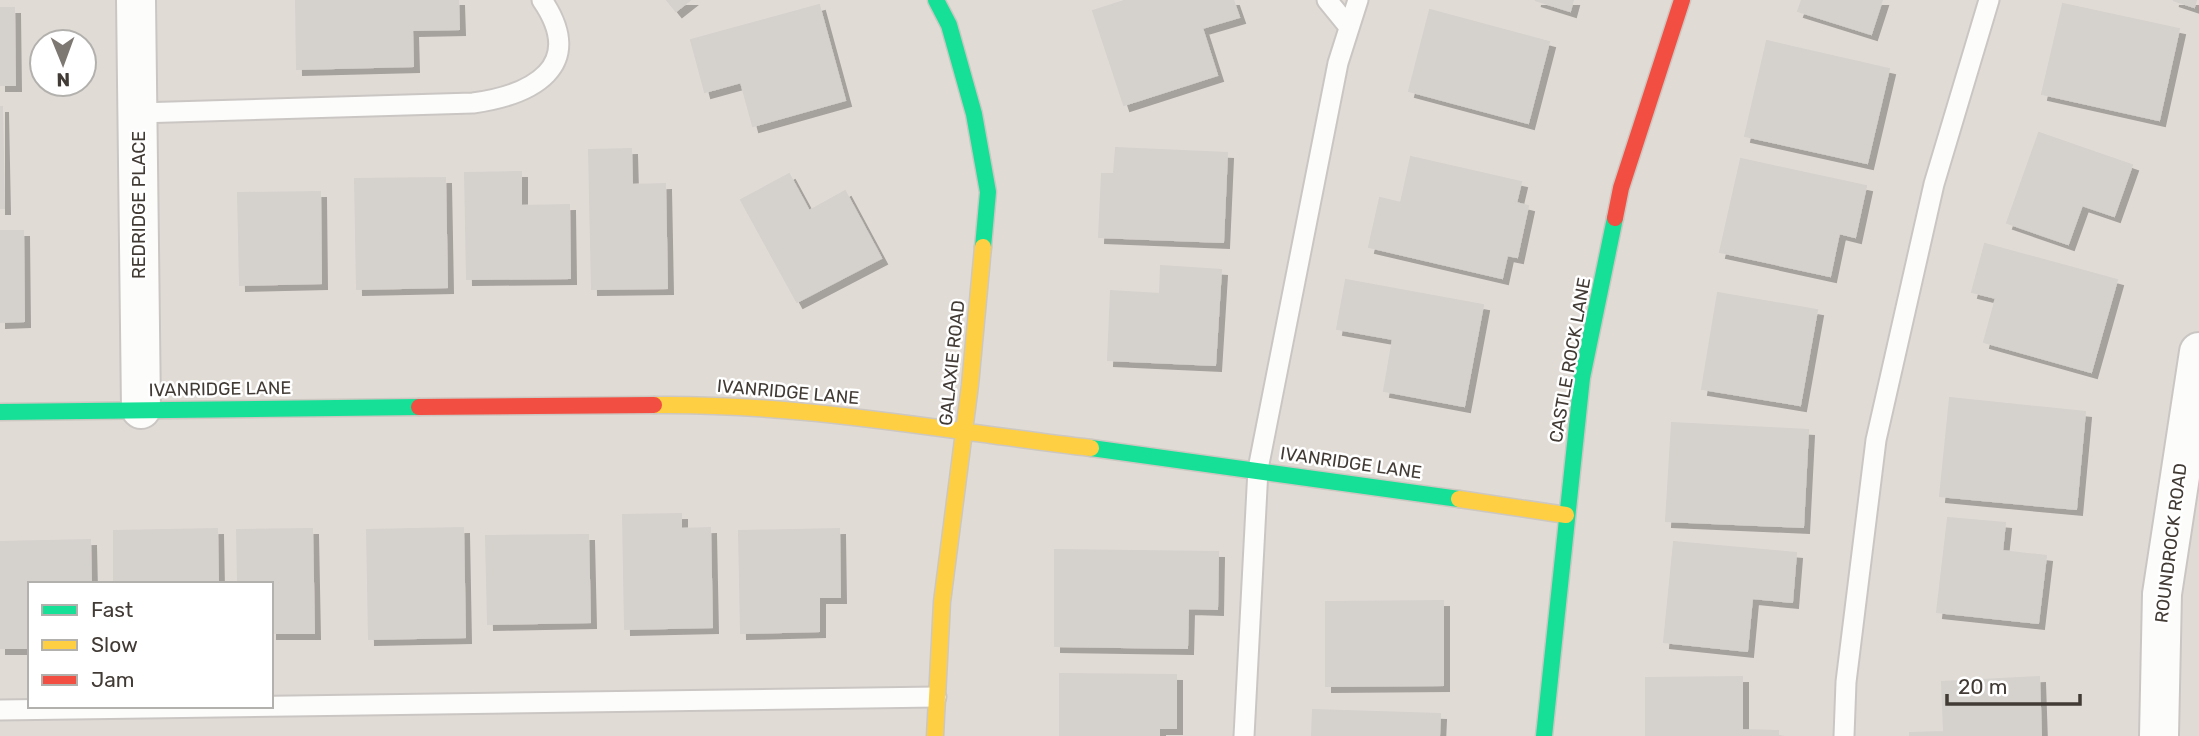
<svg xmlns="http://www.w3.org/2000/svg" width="2199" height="736" viewBox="0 0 2199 736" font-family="Rubik,sans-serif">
	<defs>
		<filter id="shadow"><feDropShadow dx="6" dy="6" stdDeviation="0" flood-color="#0004"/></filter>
	</defs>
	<rect width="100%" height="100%" fill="#edeae7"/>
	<path fill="#e1dbd5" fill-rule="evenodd" d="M0,0H2199V736H0ZM42,42H84V84H42ZM30,584H271V706H30Z"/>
	<path fill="#d5d2ce" stroke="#d5d1cd" stroke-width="2" filter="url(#shadow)" d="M296,0H458L459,29L412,30L413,66L297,69Z
		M667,0H690L676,11Z
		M1127,0H1233L1239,17L1202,28L1217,75L1124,105L1093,11Z
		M1535,0H1573L1570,11Z
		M1802,0H1882L1871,34L1798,11Z
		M2173,0H2196L2194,7Z
		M2063,4L2179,29L2159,120L2042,94Z
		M819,5L845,100L753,126L741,82L705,92L691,40Z
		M0,8H14L15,85H0Z
		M1430,10L1549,42L1528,123L1409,91Z
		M1767,41L1889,69L1867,163L1745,136Z
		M0,107H2L4,208H0Z
		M2039,133L2132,165L2114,216L2082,205L2068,244L2007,223Z
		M1116,148L1227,153L1223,242L1099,237L1102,174H1114Z
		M631,149L632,185L665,184L667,288L592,289L589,150Z
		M1411,157L1521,182L1516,203L1528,206L1517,257L1507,255L1502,278L1369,247L1380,198L1401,203Z
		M1741,159L1866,186L1855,237L1839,233L1830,276L1720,252Z
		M521,172V206L569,205L570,278L467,279L465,173Z
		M789,174L809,211L845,191L881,258L797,302L741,200Z
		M445,178L447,287L357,289L355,179Z
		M320,192L321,283L240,285L238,193Z
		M0,231H23L24,321L0,322Z
		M1985,244L2117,280L2091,372L1984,342L1996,298L1972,292Z
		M1161,266L1221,270L1215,365L1108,360L1111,291L1160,294Z
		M1346,280L1483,305L1464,406L1384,391L1393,339L1337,329Z
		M1718,293L1817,310L1800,405L1702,389Z
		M1950,398L2085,412L2076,509L1940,496Z
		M1672,423L1808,430L1803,527L1666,521Z
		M681,514V529L710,528L712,627L625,629L623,515Z
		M1948,518L2005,523L2002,551L2046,556L2038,623L1937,612Z
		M463,528L465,637L369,639L367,530Z
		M217,529L218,584H114V531Z
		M312,529L314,633H271V584H238L237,530Z
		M839,529L840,597H819V631L741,633L739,531Z
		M588,535L590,622L488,624L486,536Z
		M90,540L91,584H30V648H0V542Z
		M1674,542L1796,553L1792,602L1752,598L1747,651L1664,642Z
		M1055,550L1218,552L1217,609L1188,608L1187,648L1055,646Z
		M1443,601V685L1326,686V602Z
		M1060,674L1176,675V728H1159V736H1060Z
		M1742,677V730L1778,731V736H1646V678Z
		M2039,677L2041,736H1910V733L1944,732L1942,682Z
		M1313,710L1440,714L1439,736H1312Z"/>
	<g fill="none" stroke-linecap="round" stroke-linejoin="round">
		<defs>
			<path id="lane" d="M1327,0L1349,27
				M138,113L473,103C531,95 588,67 542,0
				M0,710L936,697
				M1244,736L1258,469L1338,63L1358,0
				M1844,736L1846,682L1876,440L1934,184L1989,0"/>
			<path id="street" d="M136,0L141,409
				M2159,736L2162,594L2199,352"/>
			<path id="fast" d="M936,0L949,25L974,114L988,192L983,247
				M0,412L419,407
				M1091,448L1459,499
				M1544,736L1582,378L1615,218"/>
			<path id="slow" d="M654,405C801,403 946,431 1091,448
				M1459,499L1566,515
				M935,736L942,602L970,385L983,247"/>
			<path id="jam" d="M1615,218L1621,188L1682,0
				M419,407L654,405"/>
		</defs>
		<use href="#lane" stroke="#cac6c3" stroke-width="23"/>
		<use href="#street" stroke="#cac6c3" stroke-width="42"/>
		<use href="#fast" stroke="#cdc7c1" stroke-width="19"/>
		<use href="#slow" stroke="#cdc7c1" stroke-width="19"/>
		<use href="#jam" stroke="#cdc7c1" stroke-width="19"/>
		<use href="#lane" stroke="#fcfcfb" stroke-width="19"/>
		<use href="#street" stroke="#fcfcfb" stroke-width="38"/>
		<use href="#fast" stroke="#16e098" stroke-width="16"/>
		<use href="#slow" stroke="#ffcf43" stroke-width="16"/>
		<use href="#jam" stroke="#f24e42" stroke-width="16"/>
	</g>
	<g text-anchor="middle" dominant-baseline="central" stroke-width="5" stroke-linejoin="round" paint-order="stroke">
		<g font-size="18" fill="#423b35" stroke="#fff">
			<text transform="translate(139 205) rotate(-90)">REDRIDGE PLACE</text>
			<text transform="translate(1570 360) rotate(-80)">CASTLE ROCK LANE</text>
			<text transform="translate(952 363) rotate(-84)">GALAXIE ROAD</text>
			<text transform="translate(220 389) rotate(-1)">IVANRIDGE LANE</text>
			<text transform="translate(788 392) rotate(5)">IVANRIDGE LANE</text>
			<text transform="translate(1351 463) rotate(8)">IVANRIDGE LANE</text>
			<text transform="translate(2171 543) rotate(-83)">ROUNDROCK ROAD</text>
		</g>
	</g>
	<rect x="28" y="582" width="245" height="126" fill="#ffffff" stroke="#b3b1ae" stroke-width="2"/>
	<rect x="42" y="605" width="35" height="10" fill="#16e098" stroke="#b3b1ae" stroke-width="2"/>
	<text x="91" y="617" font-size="21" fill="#423b35">Fast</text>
	<rect x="42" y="640" width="35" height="10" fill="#ffcf43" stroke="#b3b1ae" stroke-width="2"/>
	<text x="91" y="652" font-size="21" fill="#423b35">Slow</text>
	<rect x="42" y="675" width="35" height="10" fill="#f24e42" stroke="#b3b1ae" stroke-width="2"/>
	<text x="91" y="687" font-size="21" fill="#423b35">Jam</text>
	<g transform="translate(63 63) rotate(179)"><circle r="33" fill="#ffffff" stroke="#b3b1ae" stroke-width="2"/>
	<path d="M0-5L12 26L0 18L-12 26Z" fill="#7e7873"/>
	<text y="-10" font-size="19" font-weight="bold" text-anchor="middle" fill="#423b35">N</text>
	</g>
	<path d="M1947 694v10h133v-10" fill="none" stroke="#423b35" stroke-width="3.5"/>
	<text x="1958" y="694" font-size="21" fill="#423b35" stroke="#ffffff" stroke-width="5" paint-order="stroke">20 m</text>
</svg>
